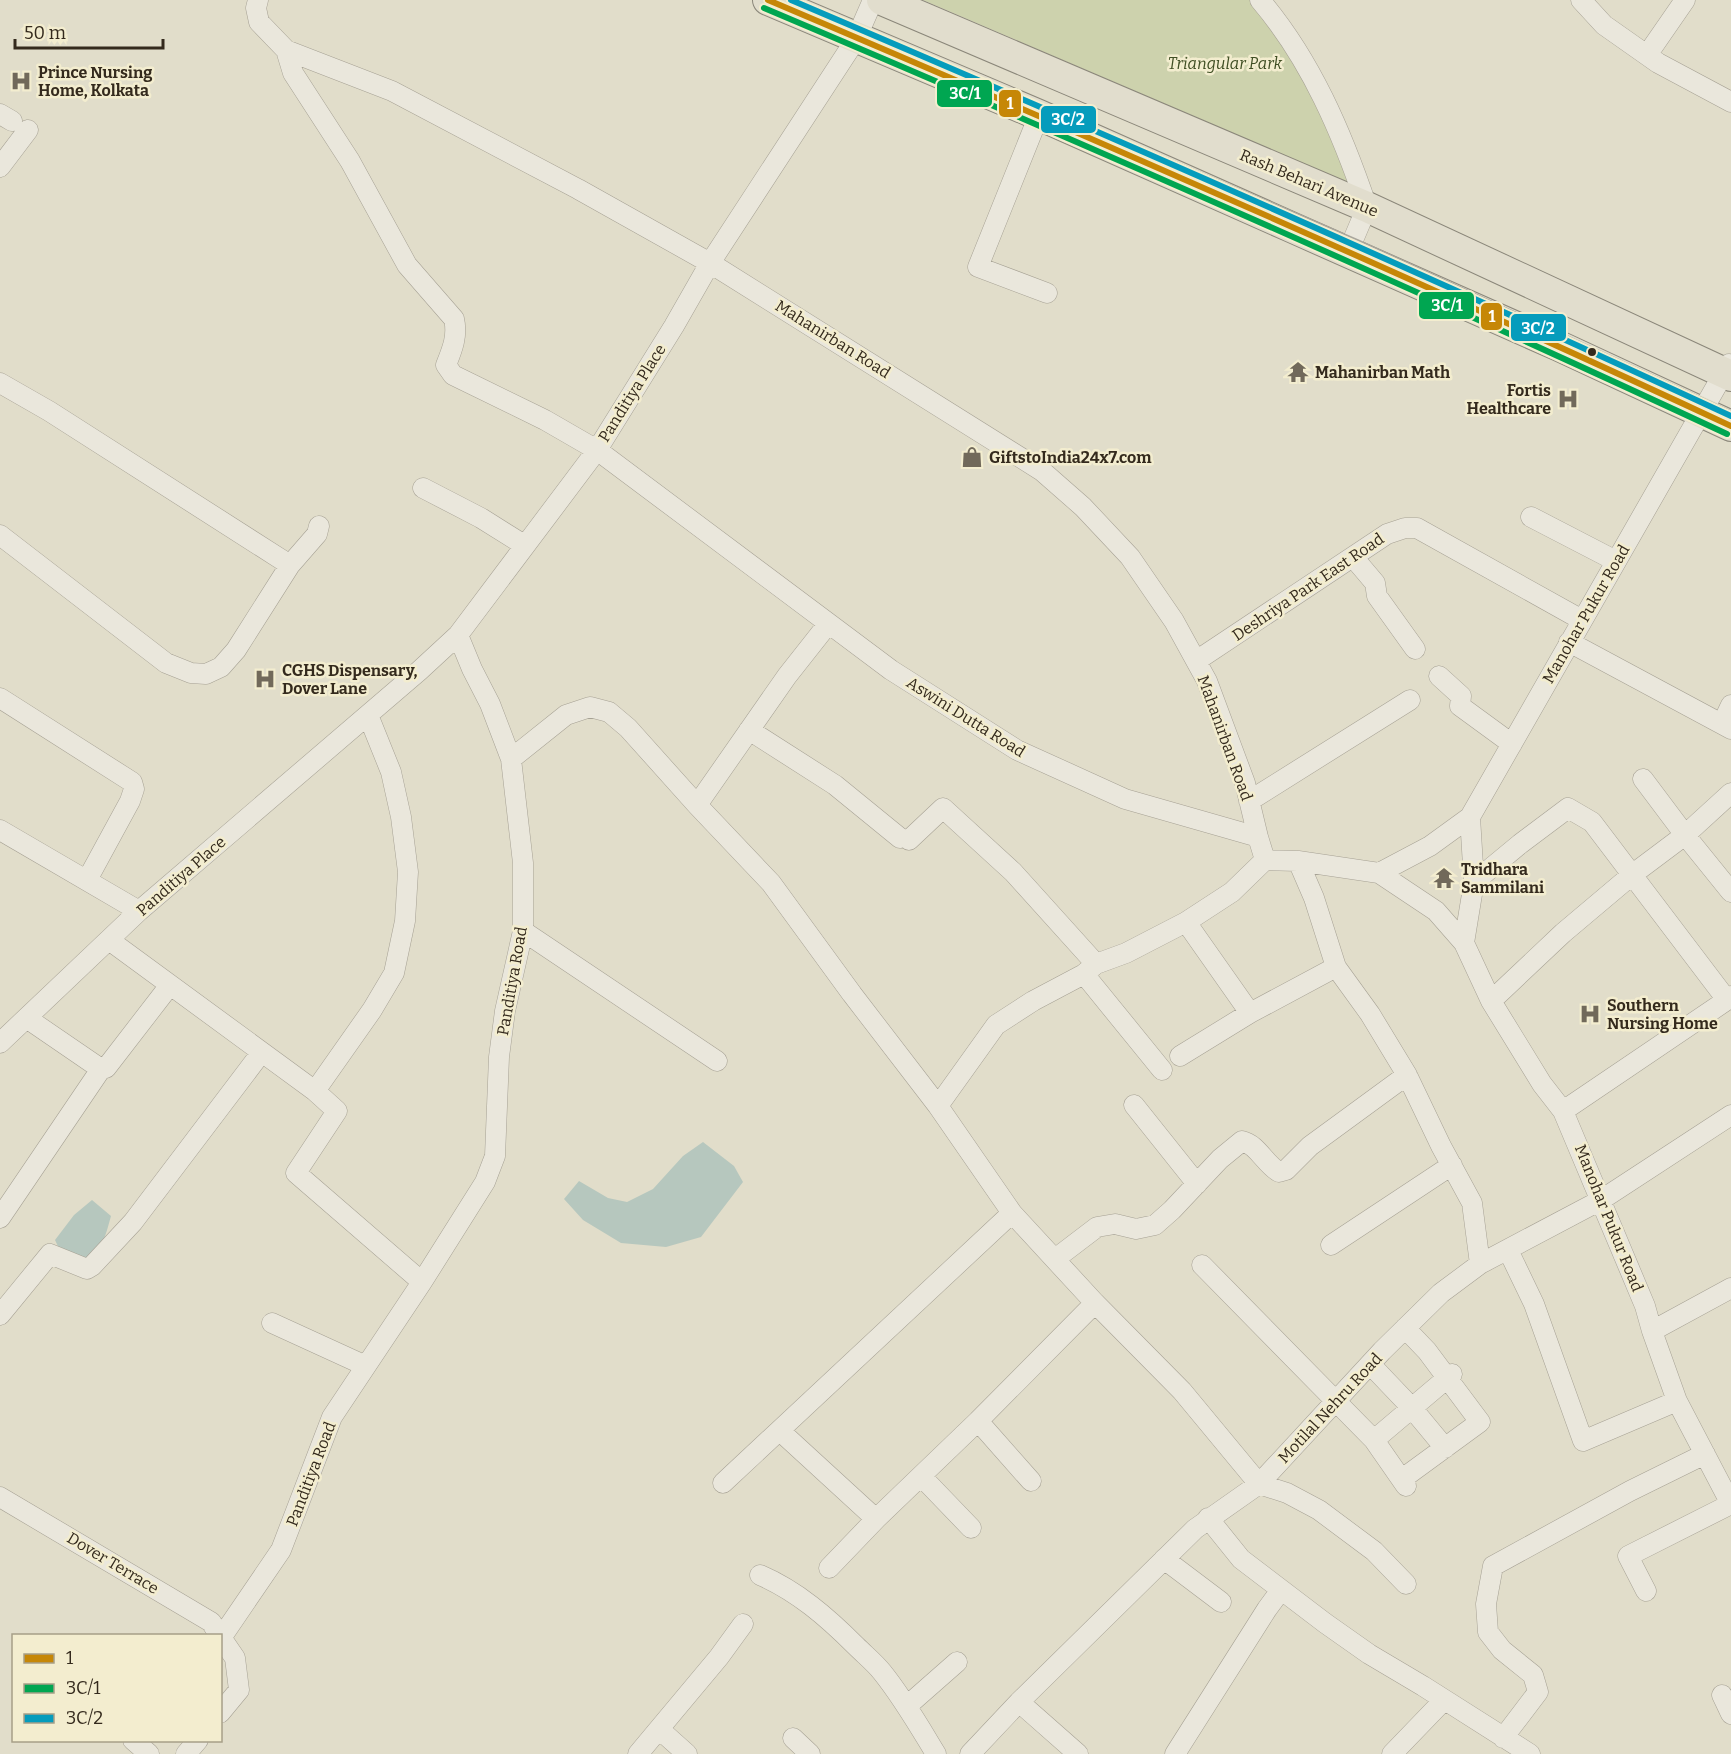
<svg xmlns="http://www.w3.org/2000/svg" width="1731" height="1754" viewBox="0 0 1731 1754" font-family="Bitter,serif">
	<rect width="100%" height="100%" fill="#e1ddca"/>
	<path fill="#cdd2ad" d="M923,0H1253L1313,90L1353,191L1205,121Z"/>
	<path fill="#b6c7be" d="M703,1142L734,1166L743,1182L701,1237L666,1247L621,1243L583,1220L564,1199L579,1181L608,1198L627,1202L653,1189L683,1156Z
		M92,1200L111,1216C105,1238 102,1251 83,1265L63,1257L55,1240L74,1215Z"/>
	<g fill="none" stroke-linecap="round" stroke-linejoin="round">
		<defs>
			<path id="street" d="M258,0L256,8L259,22L286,50L392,91L578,189L710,263L1042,471L1083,507L1130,557L1174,621L1207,681L1245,783L1258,837
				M1260,0C1311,60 1342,133 1367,207L1348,252
				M1581,0L1604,25L1658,63L1731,102
				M286,50L293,73L350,161L407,265L454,319C458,336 452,350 446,365L453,375L545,420L597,450L891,670L1017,750L1125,799L1258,837L1265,860L1298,861L1379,873L1430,846L1470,817L1729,364
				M1647,55L1685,0
				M0,114L12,121
				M1039,115L978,267L1047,293
				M0,167L28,130
				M0,383L49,411L290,565
				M423,488L481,518L524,545
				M1531,517L1616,561
				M0,535L166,663L191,673L206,674L221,667L236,650L290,565L317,534L319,526
				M1353,557L1375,583L1377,596L1415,649
				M1569,642L1731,729
				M1196,661L1387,534L1405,528H1417L1582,620
				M1439,676L1461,696L1460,706L1512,744
				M0,698L132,782L134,789L130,801L87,880
				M1722,724L1731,705
				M749,730L835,785L900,838
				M511,759L566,715L590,707L609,712L628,728L697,805L771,883L852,994L938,1106L1012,1213L1095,1303L1182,1391L1259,1484L1287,1493L1319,1510L1374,1551L1406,1584
				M1643,779L1685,835L1731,892
				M1249,801L1410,700
				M697,805L787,676L828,624
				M0,830L139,911
				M909,840L943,808L1013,872L1096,964
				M1298,861L1314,898L1336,967L1370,1014L1407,1075L1441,1146L1472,1203L1480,1264
				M1379,873L1436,911L1464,943L1491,1001L1542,1084L1563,1111L1645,1306L1652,1331L1677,1401L1731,1504
				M1474,882L1520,844L1568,808L1592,822L1727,1000L1731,996
				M1186,922L1250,1013
				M523,931L717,1061
				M109,940L315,1091L337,1111L296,1173L422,1282
				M1464,943L1474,882L1470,817
				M1084,974L1162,1070
				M1491,1001L1563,933L1633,874L1685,835L1731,793
				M28,1019L101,1069L106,1068L170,985
				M0,1043L139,911L419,671L458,635L597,450L674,326L710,263L856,39L873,0
				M1180,1056L1250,1013L1336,967
				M315,1091L372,1010L394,973L405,921L408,872L401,817L391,772L368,715
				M1134,1105L1197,1184
				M938,1106L996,1025L1033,1001L1084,974L1096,964L1126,953L1186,922L1232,892L1265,860
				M1563,1111L1727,1000
				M0,1218L101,1069
				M1331,1245L1452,1165
				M1508,1250L1534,1304L1583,1441L1677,1401
				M1055,1259L1097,1227L1115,1224L1136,1229L1155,1225L1172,1210L1220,1159L1242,1141C1257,1144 1265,1164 1279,1172L1286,1170L1310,1146L1407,1075
				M1202,1265L1374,1440L1406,1486
				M0,1315L50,1254L87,1269L92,1266L133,1222L261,1053
				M272,1323L366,1366
				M1652,1331L1731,1288
				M1370,1364L1411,1407L1445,1448
				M978,1421L1031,1481
				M780,1431L876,1519
				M1374,1440L1452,1374
				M921,1476L971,1528
				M1402,1479L1480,1422L1427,1351L1405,1328
				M723,1483L1012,1213
				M0,1497L211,1622L220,1636
				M1208,1518L1241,1559L1325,1623L1369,1654L1423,1686L1530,1754
				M1164,1559L1221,1602
				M829,1568L876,1519L978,1421L1095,1303
				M760,1575C797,1591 827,1617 856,1646C865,1655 875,1663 882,1672C903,1698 919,1726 936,1754
				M1646,1591L1628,1556L1731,1504
				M220,1636L235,1658L239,1690L220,1713
				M221,1638L281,1550L332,1417L422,1282L485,1182L495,1156L499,1057L505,1011L523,931V863L511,759L490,704L472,669L458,635
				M1722,1695L1731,1714
				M1019,1702L1078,1754
				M907,1706L957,1662
				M659,1729L687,1754
				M793,1738L810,1754
				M1503,1738L1538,1692L1533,1675L1502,1650L1488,1632L1486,1604L1493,1566L1630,1491L1705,1454
				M133,1740L149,1754
				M186,1754L198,1740
				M638,1754L719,1657L743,1624
				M970,1754L1019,1702L1195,1529L1259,1484L1382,1351L1441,1293L1480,1264L1601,1200L1731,1115
				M1175,1754L1267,1609L1281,1590
				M1392,1754L1444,1700"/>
			<path id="primary" d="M768,0L1039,115L1291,227L1559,346L1731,426
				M882,0L1367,207L1731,376"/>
		</defs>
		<use href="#street" stroke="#a6a194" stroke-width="21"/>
		<use href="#primary" stroke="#8b877a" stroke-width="32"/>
		<use href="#street" stroke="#eae7dc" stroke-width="20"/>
		<use href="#primary" stroke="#e1ddcd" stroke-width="30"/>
		<path stroke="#a9a69c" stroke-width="1.5" d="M801,0L1358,240L1731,411"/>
		<defs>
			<path id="bus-1" d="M768,0C1091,137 1413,278 1731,426"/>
			<path id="bus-2" d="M764,8C1088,145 1409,286 1727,434"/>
			<path id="bus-3" d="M791,0C1106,134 1420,272 1731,416"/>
		</defs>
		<use href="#bus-1" stroke="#f3edcf" stroke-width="10"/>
		<use href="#bus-2" stroke="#f3edcf" stroke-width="10"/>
		<use href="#bus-3" stroke="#f3edcf" stroke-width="10"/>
		<use href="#bus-1" stroke="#c68707" stroke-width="6"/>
		<use href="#bus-2" stroke="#00a651" stroke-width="6"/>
		<use href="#bus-3" stroke="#059cbc" stroke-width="6"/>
	</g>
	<defs>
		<symbol id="hospital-bare" viewBox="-9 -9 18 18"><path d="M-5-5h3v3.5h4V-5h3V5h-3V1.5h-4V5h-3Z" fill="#71695a" stroke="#f3edcf" stroke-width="2.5" paint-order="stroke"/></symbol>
		<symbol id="temple-bare" viewBox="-9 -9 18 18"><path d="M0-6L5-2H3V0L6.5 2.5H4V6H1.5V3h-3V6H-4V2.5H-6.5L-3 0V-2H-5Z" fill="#71695a" stroke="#f3edcf" stroke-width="2.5" paint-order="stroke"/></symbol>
		<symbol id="shop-bare" viewBox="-9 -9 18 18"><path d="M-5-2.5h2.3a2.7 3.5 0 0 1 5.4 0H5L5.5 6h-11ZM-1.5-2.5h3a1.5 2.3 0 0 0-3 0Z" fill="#71695a" stroke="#f3edcf" stroke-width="2.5" paint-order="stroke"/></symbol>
	</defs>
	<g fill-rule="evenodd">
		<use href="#hospital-bare" x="6" y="66" width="30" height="30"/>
		<use href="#temple-bare" x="1283" y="357" width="30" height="30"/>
		<use href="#hospital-bare" x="1553" y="384" width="30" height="30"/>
		<use href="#shop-bare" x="957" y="442" width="30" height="30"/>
		<use href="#hospital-bare" x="250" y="664" width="30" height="30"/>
		<use href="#temple-bare" x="1429" y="863" width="30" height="30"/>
		<use href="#hospital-bare" x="1575" y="999" width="30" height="30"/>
	</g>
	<circle fill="#342a1d" stroke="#f3edcf" stroke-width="2" cx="1592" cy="352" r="5"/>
	<g text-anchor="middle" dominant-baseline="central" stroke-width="5" stroke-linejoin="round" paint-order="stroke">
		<g font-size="16" font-style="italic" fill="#404f24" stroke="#f3edcf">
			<text x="1225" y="63">Triangular Park</text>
		</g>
		<g font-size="16" font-weight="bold" fill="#342a1d" stroke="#f3edcf" text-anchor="start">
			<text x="38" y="72">Prince Nursing<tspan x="38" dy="18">Home, Kolkata</tspan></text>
			<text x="1315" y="372">Mahanirban Math</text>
			<text x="1551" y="390" text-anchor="end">Fortis<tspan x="1551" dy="18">Healthcare</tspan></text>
			<text x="989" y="457">GiftstoIndia24x7.com</text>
			<text x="282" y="670">CGHS Dispensary,<tspan x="282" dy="18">Dover Lane</tspan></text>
			<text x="1461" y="869">Tridhara<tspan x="1461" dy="18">Sammilani</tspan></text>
			<text x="1607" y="1005">Southern<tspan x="1607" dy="18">Nursing Home</tspan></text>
		</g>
		<g font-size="16" fill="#342a1d" stroke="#f3edcf">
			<text transform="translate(1309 183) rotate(23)">Rash Behari Avenue</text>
			<text transform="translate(833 339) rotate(32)">Mahanirban Road</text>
			<text transform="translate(632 393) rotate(-58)">Panditiya Place</text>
			<text transform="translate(1308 587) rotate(-34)">Deshriya Park East Road</text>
			<text transform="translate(1586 614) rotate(-60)">Manohar Pukur Road</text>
			<text transform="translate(966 717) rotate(32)">Aswini Dutta Road</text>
			<text transform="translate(1225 738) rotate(70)">Mahanirban Road</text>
			<text transform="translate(181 876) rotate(-41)">Panditiya Place</text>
			<text transform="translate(512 981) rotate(-80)">Panditiya Road</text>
			<text transform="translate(1609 1218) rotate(68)">Manohar Pukur Road</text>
			<text transform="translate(1330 1408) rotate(-47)">Motilal Nehru Road</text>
			<text transform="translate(311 1474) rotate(-69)">Panditiya Road</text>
			<text transform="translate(113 1563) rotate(31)">Dover Terrace</text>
		</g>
	</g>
	<g stroke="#f3edcf" stroke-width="2">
		<rect x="936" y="79" width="57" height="29" rx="6" fill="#00a651"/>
		<rect x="998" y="89" width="24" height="29" rx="6" fill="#c68707"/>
		<rect x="1040" y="105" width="57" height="29" rx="6" fill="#059cbc"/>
		<rect x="1418" y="291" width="57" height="29" rx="6" fill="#00a651"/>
		<rect x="1480" y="302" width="23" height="29" rx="6" fill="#c68707"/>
		<rect x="1510" y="313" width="57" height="29" rx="6" fill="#059cbc"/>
	</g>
	<g font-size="16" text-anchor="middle" font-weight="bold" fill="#fff">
		<text x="965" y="99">3C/1</text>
		<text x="1010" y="109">1</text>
		<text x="1068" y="125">3C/2</text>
		<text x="1447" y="311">3C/1</text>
		<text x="1492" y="322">1</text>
		<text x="1538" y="334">3C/2</text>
	</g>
	<rect x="12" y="1634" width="210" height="108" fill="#f3edcf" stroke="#a79f88" stroke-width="1.5"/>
	<rect x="24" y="1654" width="30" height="9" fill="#c68707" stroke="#a79f88" stroke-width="1.5"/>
	<text x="66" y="1664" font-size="18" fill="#342a1d">1</text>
	<rect x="24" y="1684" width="30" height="9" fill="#00a651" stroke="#a79f88" stroke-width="1.5"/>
	<text x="66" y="1694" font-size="18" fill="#342a1d">3C/1</text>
	<rect x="24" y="1714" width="30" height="9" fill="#059cbc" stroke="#a79f88" stroke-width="1.5"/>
	<text x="66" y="1724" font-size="18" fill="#342a1d">3C/2</text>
	<path d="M15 39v9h148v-9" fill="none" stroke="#342a1d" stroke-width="3"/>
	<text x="24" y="39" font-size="18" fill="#342a1d" stroke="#f3edcf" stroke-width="4.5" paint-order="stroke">50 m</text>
</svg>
